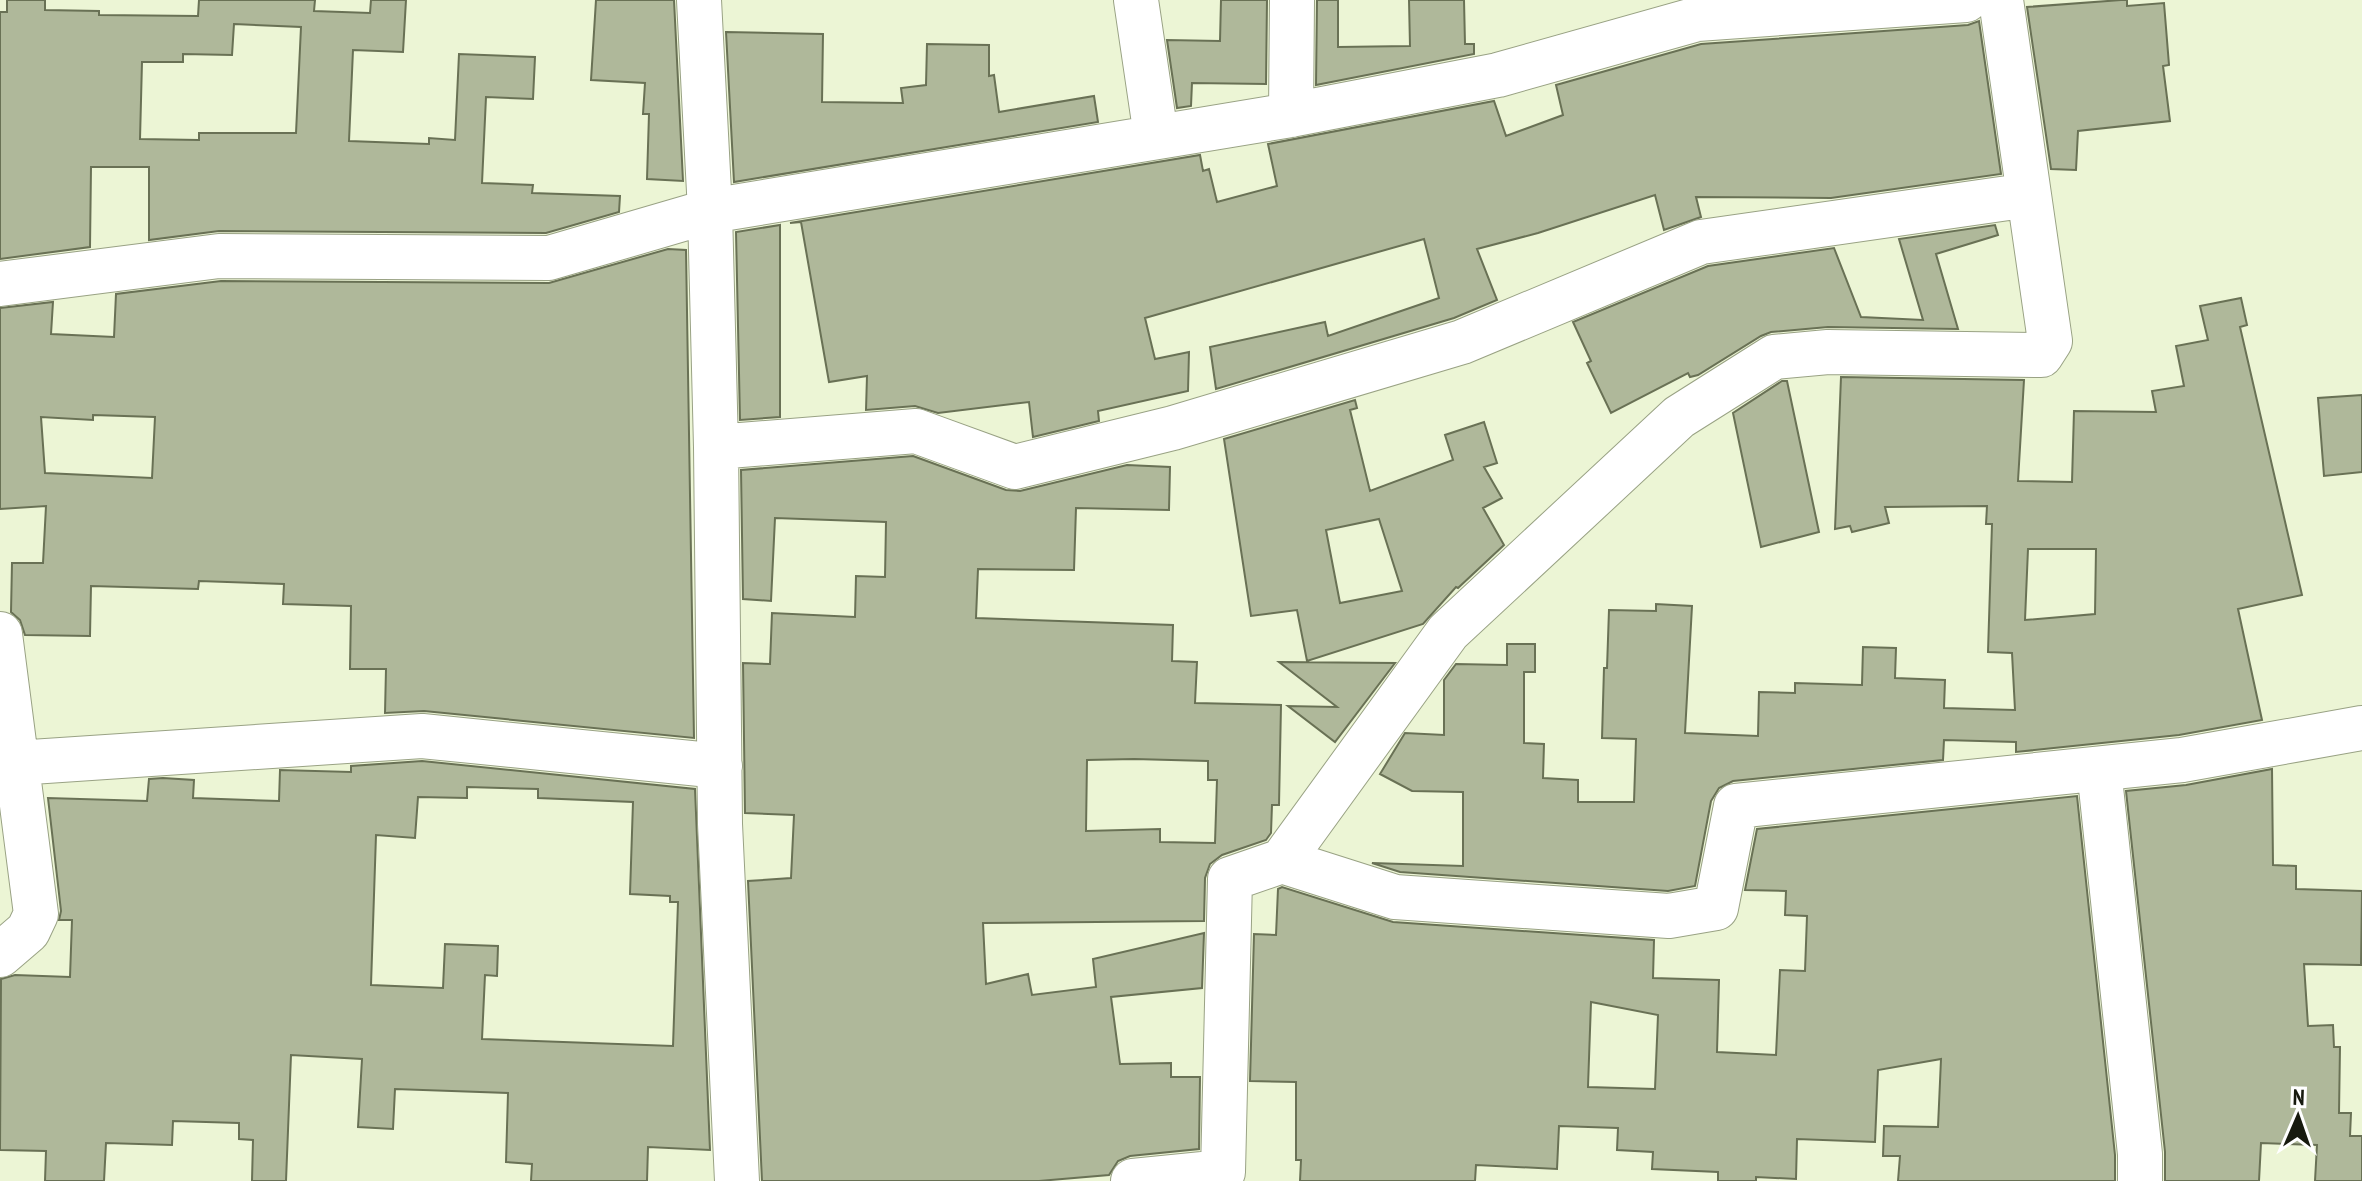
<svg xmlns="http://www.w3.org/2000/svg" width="2362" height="1181" viewBox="0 0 2362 1181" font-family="'PT Sans Narrow',sans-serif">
	<rect width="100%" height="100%" fill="#ecf5d5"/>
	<path fill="#afb89a" stroke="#697155" stroke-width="2" fill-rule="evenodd" d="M7,0H45V10L99,11V15L198,16L199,0H315L314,11L370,13L371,0H406L403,52L353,50L349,141L429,144V138L455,140L459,54L535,57L533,99L486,97L482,183L533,185L532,193L620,196L619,212L546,233L219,231L149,240V167H91L90,247L0,259V12H7ZM234,24L301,27L296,133H199V140L140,139L142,62H183V54L232,55Z
		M596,0H674L683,181L647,179L649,114H643L645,83L591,80Z
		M1221,0H1267L1266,84L1192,83L1191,106L1177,108L1167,40L1220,41Z
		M1317,0H1338V47L1410,46L1409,0H1464L1465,44H1474V54L1316,85Z
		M2121,0H2127V6L2164,3L2169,65L2163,66L2170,121L2078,131L2076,170L2051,169L2027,7Z
		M1979,21L2001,174L1831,198L1696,197L1701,217L1664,230L1655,195L1538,233L1477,249L1497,300L1454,318L1216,389L1210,347L1325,322L1328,336L1439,298L1424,239L1145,318L1155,359L1189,352L1188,391L1098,411L1099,421L1033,437L1029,402L938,413L915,406L866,410L867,376L829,382L801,222L790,223L1200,155L1203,171L1209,169L1217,202L1277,186L1268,144L1494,101L1506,136L1563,115L1556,85L1701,44L1968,25Z
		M726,32L823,34L822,102L903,103L901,88L926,85L927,44L989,45V76L994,75L999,112L1094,96L1098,122L734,182Z
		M780,225V417L740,420L736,232Z
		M1995,225L1998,235L1936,254L1958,329L1828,327L1771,332L1761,336L1698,375L1690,377L1688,373L1611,413L1587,363L1591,361L1573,322L1708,266L1834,248L1861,317L1923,320L1899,239Z
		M668,249L686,250L694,738L424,711L385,713L386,669H350L351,606L283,604L284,584L199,581L198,589L91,586L90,636L25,635L20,620L11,612L12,563H43L46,506L0,509V308L53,302L51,334L114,337L116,294L221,281L549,283ZM93,415L155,417L152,478L45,473L41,417L93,420Z
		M2241,298L2247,325L2240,327L2302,595L2238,609L2262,720L2179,735L2016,752V742L1944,740L1943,760L1733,781L1719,788L1711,801L1695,886L1668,891L1400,872L1372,863L1463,866V792L1412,791L1380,774L1405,733L1444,735V680L1456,664L1507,665V644H1535V672H1524V743L1544,744L1543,778L1578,780V802H1634L1636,739L1602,738L1604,668H1607L1609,610L1656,611V604L1692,606L1685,733L1758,736L1759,692L1795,693V683L1862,685L1863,647L1896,648L1895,678L1945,680L1944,708L2015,710L2012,653L1988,652L1992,524H1986L1987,506L1885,507L1889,523L1852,532L1850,526L1835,529L1841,377L2024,380L2018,481L2072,482L2074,411L2156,412L2152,391L2184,386L2176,346L2208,340L2200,306ZM2028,549H2096L2095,614L2025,620Z
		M1782,381H1787L1819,532L1761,547L1733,413Z
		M2362,395V472L2324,476L2318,398Z
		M1355,400L1357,408L1350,410L1370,491L1453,460L1445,435L1484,422L1497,463L1484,467L1502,498L1483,508L1504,545L1458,588L1456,587L1423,624L1307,661L1297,610L1251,616L1224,439ZM1379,519L1402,591L1340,603L1326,530Z
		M913,456L1006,490L1020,491L1127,465L1170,467L1169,510L1076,508L1074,570L978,569L976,618L1173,625L1172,661L1197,662L1195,703L1281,705L1279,805H1272L1271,833L1266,840L1222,855L1210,864L1205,878L1204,921L983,923L986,984L1028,974L1032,995L1096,987L1093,959L1204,933L1202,988L1111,997L1120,1064L1171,1063V1077H1200L1199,1149L1130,1156L1118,1161L1109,1175L1039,1181H762L748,881L791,878L794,815L745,813L743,663L770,664L772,613L855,617L856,576L885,577L886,522L775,518L771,601L743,599L741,470ZM1134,759L1208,761V780H1217L1215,843L1160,842V829L1086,831L1087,760Z
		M1279,662L1395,663L1335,742L1288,706L1337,707Z
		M422,761L695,789L710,1150L648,1147L647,1181H531L532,1164L506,1162L508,1093L395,1089L393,1129L358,1127L362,1059L291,1055L286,1181H252L253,1140L239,1139V1123L173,1121L172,1145L106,1143L104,1181H45L46,1151L0,1150L1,979L15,975L70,977L72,920H59L61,911L48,798L147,801L149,779L163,778L194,780L193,798L279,801L280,770L351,772V766ZM467,787L538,789V798L633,802L630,894L670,896V902H678L673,1046L482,1039L485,975L497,976L498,946L445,944L443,988L371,985L376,835L415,838L418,797L467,798Z
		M2272,769L2273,865L2296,866V889L2362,891L2361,965L2304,964L2308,1026L2333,1025L2334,1047H2340L2339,1113H2351L2350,1136H2362V1181H2315L2317,1145L2261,1143L2259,1181H2165V1152L2126,791L2186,785Z
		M2077,796L2115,1155V1181H1898L1900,1156H1883L1884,1126L1938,1127L1941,1059L1878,1070L1875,1142L1797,1139L1796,1179L1756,1177V1181H1718V1172L1652,1169L1653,1152L1617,1150L1618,1128L1559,1126L1557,1169L1476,1165L1475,1181H1300L1301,1160H1296V1082L1250,1081L1254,934L1276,935L1278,889L1282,887L1393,922L1654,940L1653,978L1719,980L1717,1052L1776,1055L1780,970L1805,971L1807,916L1785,915L1786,891L1745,890L1757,829ZM1591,1002L1658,1015L1655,1089L1588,1087Z"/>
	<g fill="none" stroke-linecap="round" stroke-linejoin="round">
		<defs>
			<path id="minor" d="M699,0L710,211L716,447L720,824L737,1181
				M1136,0L1156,136
				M1291,115L1292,0
				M0,284L219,256L549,258L710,211L1291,115L1498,75L1697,19L1966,0
				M716,447L916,431L1015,467L1173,428L1462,342L1701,242L2029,195L2001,0
				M0,634L36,914L28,931L0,955
				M31,762L422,736L720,766
				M2099,769L2140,1154V1181
				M1282,861L1448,632L1679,417L1774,357L1828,352L2041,355L2050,341L2029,195
				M1133,1181L1223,1172L1230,879L1282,861L1395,897L1669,916L1716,908L1736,806L2182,760L2362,728"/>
		</defs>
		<use href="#minor" stroke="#99a284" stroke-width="46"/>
		<use href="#minor" stroke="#fff" stroke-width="44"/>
	</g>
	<g transform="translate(2298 1117) rotate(2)" stroke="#ffffff" stroke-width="6" paint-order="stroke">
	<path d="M0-6L14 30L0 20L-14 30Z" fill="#171a0f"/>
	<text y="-12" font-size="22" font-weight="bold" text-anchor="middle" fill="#171a0f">N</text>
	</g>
</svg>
